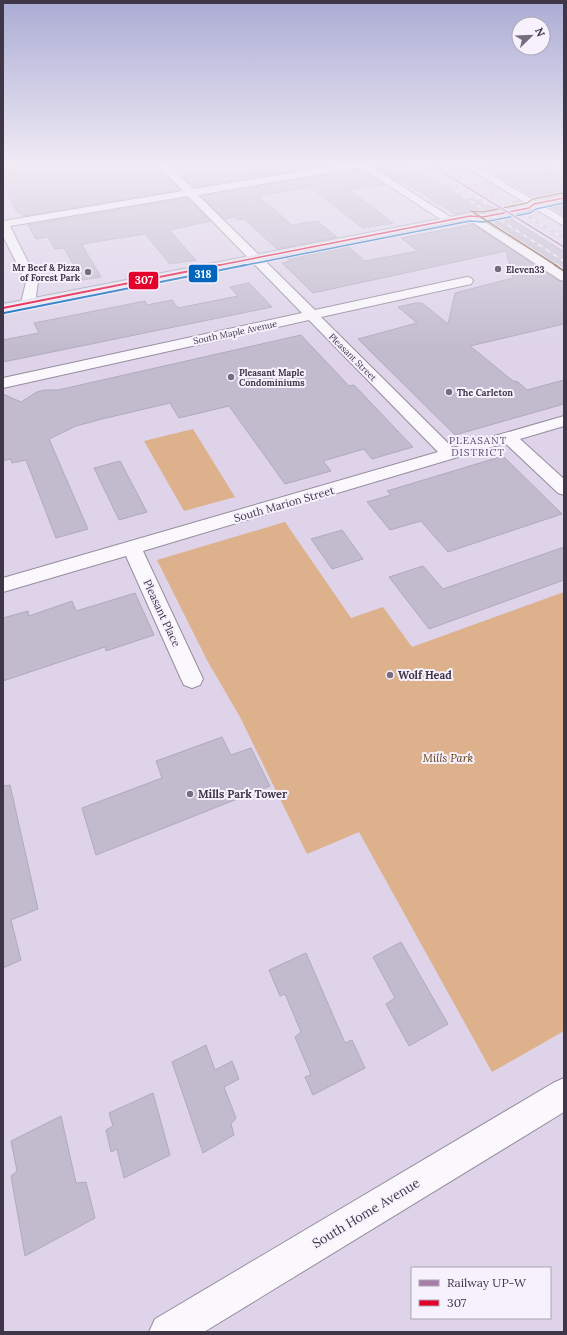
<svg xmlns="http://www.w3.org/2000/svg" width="567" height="1335" viewBox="0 0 567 1335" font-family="Lora,serif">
	<rect width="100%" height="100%" fill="#ded3e9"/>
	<path fill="#dcb18c" d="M193,429L235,497L184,511L144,441Z
		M285,522L351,618L383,607L412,647L564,592V1031L492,1072L359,832L307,854L240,717L208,662L157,560Z"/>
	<path fill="#c1bbcd" stroke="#b0aabc" d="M46,163H155L180,190L23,216L20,212H17L3,184V170Z
		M168,163H177V167L208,163H343L194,187Z
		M369,163H394L469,199L477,198L496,210L455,214L403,181L398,182Z
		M483,163H541L564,175V194L537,199L497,175L503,174Z
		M360,169L384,184L349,190L393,223L363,228L310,187L258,196L292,225L317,221L337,237L277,249L244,219L237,220L234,217L224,219L201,196Z
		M187,198L211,221L169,230L196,260L170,264L145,234L88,243L82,245L101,277L82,280L64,248L55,249L48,237L36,239L28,225Z
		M564,203V214L550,206L553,205Z
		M508,217L564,252V269L485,221Z
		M465,221H468L559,281L564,282V324L470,346L513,381L518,382L527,390L564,380V404L455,435L358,339L417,323L398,307L415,303H422L448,324L455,293L513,278L506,251L313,293L282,263L290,261L286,257L346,245L365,261L418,251L401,238L470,225Z
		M249,283L272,307L3,362V340L39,333L34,323L145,301L147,305L172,300L178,308L238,296L230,287Z
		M301,335L349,386L354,385L413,447L372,459L364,449L323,461L331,471L285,484L229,406L179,418L170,403L102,419L76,426L49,439L88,529L56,538L26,460L12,463L11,459L3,461V394L21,402L37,392L44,390H58Z
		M503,456L562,514L448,552L421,521L390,530L367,502L391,495L387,491Z
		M120,461L147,512L119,520L94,468Z
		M342,530L363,559L332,569L311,539Z
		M564,547V580L429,629L389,577L423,566L443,589Z
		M135,593L154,635L106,651L105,647L3,681V618L28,611L29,616L72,601L76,611Z
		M222,737L231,755L251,748L270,786L96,855L82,808L162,778L156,761Z
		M10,785L38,909L11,920L21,960L3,968V786Z
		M401,942L448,1024L409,1046L386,1004L395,998L373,957Z
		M306,953L345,1043L352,1040L365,1068L313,1095L305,1077L311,1075L295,1037L301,1032L285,994L280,996L269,970Z
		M206,1045L215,1070L232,1061L239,1079L224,1087L236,1118L231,1124L234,1135L203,1153L172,1062Z
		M153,1093L170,1155L124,1178L117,1149L111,1152L106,1130L113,1126L109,1113Z
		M61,1116L76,1183L86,1182L95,1218L25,1256L11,1176L17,1171L11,1141Z"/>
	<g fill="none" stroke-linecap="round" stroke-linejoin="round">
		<defs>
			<path id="minor" d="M156,163H166L193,189L351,163H366L365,166L362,167L198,195L315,310L467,277L471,278L473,281L471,284L321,317L453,448L564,416V426L520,439L564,479V495L558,493L505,443L143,551L203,679L200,685L192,688L184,685L181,679L126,556L3,592V578L438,452L309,320L3,388V378L302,313L188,196L10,226L38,282L35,303L33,306H23L21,303L26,282L3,236V221L183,191Z
				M564,1078V1112L204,1332H149L155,1319L553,1083Z"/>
			<path id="tertiary" d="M354,163H366L455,220L449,223L445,222Z
				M459,163H471L564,218V226Z
				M470,213L564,271V281L560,280L466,218L464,216Z"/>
			<path id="primary" d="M564,195V201C533,207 503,222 470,219L3,312V304L470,213L483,214L518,207L514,204L515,202L534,201Z"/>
		</defs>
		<use href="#minor" stroke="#958d9e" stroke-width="2"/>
		<use href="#tertiary" stroke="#958d9e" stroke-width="2"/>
		<use href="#primary" stroke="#a1a3b4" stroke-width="2"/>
		<use href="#minor" fill="#faf8fc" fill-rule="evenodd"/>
		<use href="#tertiary" fill="#faf8fc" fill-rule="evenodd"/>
		<use href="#primary" fill="#e1e4ec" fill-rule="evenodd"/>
		<defs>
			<path id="rail" d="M439,163L564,238
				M452,183L488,205
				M455,191L564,261"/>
		</defs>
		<use href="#rail" stroke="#c7c4ca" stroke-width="2"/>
		<use href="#rail" stroke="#f7f1fe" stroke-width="1.5" stroke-dasharray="4.5" stroke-linecap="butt"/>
		<defs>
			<path id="bus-1-far1" d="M215,266L470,216L483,217L529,208L534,204L564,198"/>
			<path id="bus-1" d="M3,308L220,265"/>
			<path id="bus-2-far1" d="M241,266L470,221L484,222L530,213L536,209L564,203"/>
			<path id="bus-2" d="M4,313L246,265"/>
			<path id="bus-3-far1" d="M470,211L483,212L527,203L533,199L563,193
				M473,212L557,266"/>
			<path id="bus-3" d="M555,265L564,271"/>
		</defs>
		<use href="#bus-1-far1" stroke="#f7f1fe" stroke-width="3"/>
		<use href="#bus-1" stroke="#f7f1fe" stroke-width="4"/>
		<use href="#bus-2-far1" stroke="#f7f1fe" stroke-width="3"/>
		<use href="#bus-2" stroke="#f7f1fe" stroke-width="4"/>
		<use href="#bus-3-far1" stroke="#f7f1fe" stroke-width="3"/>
		<use href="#bus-3" stroke="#f7f1fe" stroke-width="4"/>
		<use href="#bus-1-far1" stroke="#e4002b" stroke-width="1.5"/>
		<use href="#bus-1" stroke="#e4002b" stroke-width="2"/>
		<use href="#bus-2-far1" stroke="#0065bd" stroke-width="1.5"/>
		<use href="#bus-2" stroke="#0065bd" stroke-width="2"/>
		<use href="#bus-3-far1" stroke="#7a4b2a" stroke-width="1.5"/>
		<use href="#bus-3" stroke="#7a4b2a" stroke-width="2"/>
		<defs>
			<path id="rail-1" d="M428,163L564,247"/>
		</defs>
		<use href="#rail-1" stroke="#f7f1fe" stroke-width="3.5"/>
		<use href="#rail-1" stroke="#a87ea9" stroke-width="2"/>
	</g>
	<linearGradient id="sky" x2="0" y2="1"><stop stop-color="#abacd4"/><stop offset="0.47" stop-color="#f0ebf5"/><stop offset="1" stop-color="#f0ebf5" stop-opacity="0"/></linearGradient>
	<rect width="567" height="350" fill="url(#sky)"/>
	<g fill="#776d80" stroke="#f7f1fe" stroke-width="1.5">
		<circle cx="498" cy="269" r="4"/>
		<circle cx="88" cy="272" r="4"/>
		<circle cx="231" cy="377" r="4"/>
		<circle cx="449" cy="392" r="4"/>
		<circle cx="390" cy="675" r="4"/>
		<circle cx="190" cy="794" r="4"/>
	</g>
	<g text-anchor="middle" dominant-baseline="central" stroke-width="4" stroke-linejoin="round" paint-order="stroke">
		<g font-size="9" font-weight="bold" fill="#3f3647" stroke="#f7f1fe" text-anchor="start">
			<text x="80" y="267" text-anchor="end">Mr Beef &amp; Pizza<tspan x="80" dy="10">of Forest Park</tspan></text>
			<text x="506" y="269">Eleven33</text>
			<text x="239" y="372">Pleasant Maple<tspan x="239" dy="10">Condominiums</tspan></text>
			<text x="457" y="392">The Carleton</text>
		</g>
		<g font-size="9" fill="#3f3647" stroke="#f7f1fe">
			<text transform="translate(235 332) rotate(-12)">South Maple Avenue</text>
			<text transform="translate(353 357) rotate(45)">Pleasant Street</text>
		</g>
		<g font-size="10" letter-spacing="1" fill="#5b496c" stroke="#f7f1fe">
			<text x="478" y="440">PLEASANT<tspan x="478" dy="12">DISTRICT</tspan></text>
		</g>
		<g font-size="11" fill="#3f3647" stroke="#f7f1fe">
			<text transform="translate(284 504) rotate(-16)">South Marion Street</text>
			<text transform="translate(162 613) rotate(65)">Pleasant Place</text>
		</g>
		<g font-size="11" font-weight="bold" fill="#3f3647" stroke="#f7f1fe" text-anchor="start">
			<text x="398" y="675">Wolf Head</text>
			<text x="198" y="794">Mills Park Tower</text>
		</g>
		<g font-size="11" font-style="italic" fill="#5e3a0a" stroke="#f7f1fe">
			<text x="448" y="758">Mills Park</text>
		</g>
		<g font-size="13" fill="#3f3647" stroke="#f7f1fe">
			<text transform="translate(366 1213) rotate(-31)">South Home Avenue</text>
		</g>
	</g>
	<g stroke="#f7f1fe" stroke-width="1.5">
		<rect x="188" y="264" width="30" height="19" rx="4" fill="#0065bd"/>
		<rect x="128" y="271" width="31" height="19" rx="4" fill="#e4002b"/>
	</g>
	<g font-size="11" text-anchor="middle" font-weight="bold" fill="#fff">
		<text x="203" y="278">318</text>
		<text x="144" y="284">307</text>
	</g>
	<rect width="567" height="1335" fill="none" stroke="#3f3647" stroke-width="8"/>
	<rect x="411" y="1267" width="140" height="52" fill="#f7f1fe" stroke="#ada6b5"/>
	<rect x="419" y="1280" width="20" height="6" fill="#a87ea9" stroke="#ada6b5"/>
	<text x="447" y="1287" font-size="12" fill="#3f3647">Railway UP-W</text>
	<rect x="419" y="1300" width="20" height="6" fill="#e4002b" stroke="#ada6b5"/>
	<text x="447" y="1307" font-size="12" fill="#3f3647">307</text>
	<g transform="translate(531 36) rotate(67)"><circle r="19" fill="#f7f1fe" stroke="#ada6b5"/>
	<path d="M0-3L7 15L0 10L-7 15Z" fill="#776d80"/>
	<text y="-6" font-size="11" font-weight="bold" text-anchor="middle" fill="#3f3647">N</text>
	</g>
</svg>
